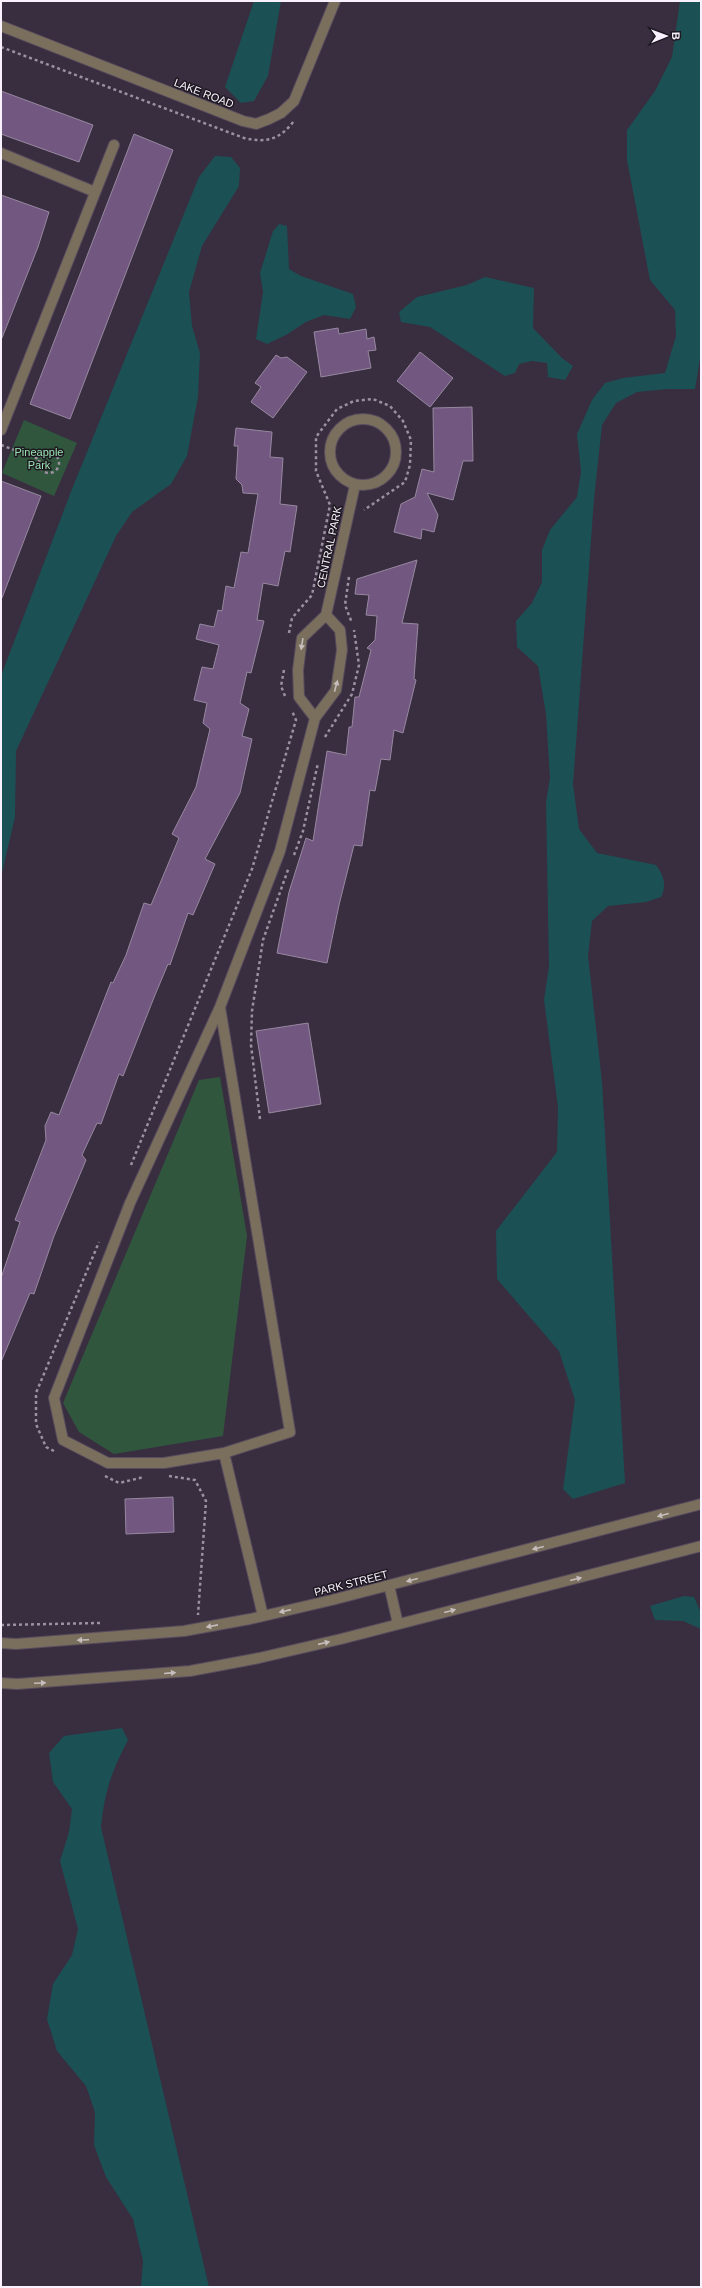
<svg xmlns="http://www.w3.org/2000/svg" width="702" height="2288" viewBox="0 0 702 2288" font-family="Helvetica,sans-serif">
	<rect width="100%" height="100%" fill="#392d40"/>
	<path fill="#30573e" d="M24,420L77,443L54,496L2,473Z
		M220,1077L247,1236L223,1436L114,1454L79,1432L63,1403L199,1080Z"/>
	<path fill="#1b5154" d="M254,1H281L268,76L254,101L241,103L225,87Z
		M680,1H701V353L695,389H668L637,392L616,403L602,425L594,499L573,784L579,829L597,853L656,865C664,876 667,885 661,897L646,902L608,906L592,921L588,956L602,1082L625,1483L573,1499L563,1489L575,1400L559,1351L497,1279L496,1231L557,1152L558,1107L544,1000L549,966L546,803L550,778L546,714L538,666L517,647L516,621L532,603L542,582V550L550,530L577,497L581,472L577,434L592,400L605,383L623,378L665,373L676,336L675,310L650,280L627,160V130L655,91L672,57Z
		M215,156L231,157L240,168L239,186L202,246L189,292L192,326L200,353L198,397L187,456L171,484L132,512L116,536L16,751L15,817L1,877V676L72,489L199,177Z
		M279,224L287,226L289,269L301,276L353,294L356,307L350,319L324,315L306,322L286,335L267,344L256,339L263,292L260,273L273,231Z
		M485,277L534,288L533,328L562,358L573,366L565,380L548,377L547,363L532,361L519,364L515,373L505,376L430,327L401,322L399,312L417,297L467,285Z
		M684,1596L694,1597L701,1613V1629L683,1621L655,1620L650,1606Z
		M122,1728L128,1740C111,1773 105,1790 101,1827L209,2287H141L143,2261L133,2219L106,2177L94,2145L95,2112L86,2086L57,2051L47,2019L53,1984L72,1955L78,1929L60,1861L69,1832L72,1809L53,1782L49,1753L64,1736Z"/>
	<path fill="#725880" stroke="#9788a0" d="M1,91L93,125L79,162L1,134Z
		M134,134L173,150L70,419L30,404Z
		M1,195L49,212L38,247L2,338Z
		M338,328L339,334L366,329L367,339L374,337L376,350L368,351L371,368L321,377L314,332Z
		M420,352L453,378L430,407L397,381Z
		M276,355L281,358L287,357L307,372L273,418L251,402L261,387L255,383Z
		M472,407L473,461H463L453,500L427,493L438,515L434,532L422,529L421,539L394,532L401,504L415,497L422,469L434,472L433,408Z
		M236,428L272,432L270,457L283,458L280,504L297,506L290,552L285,551L278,586L263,583L257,620L264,621L251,673L247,672L240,703L249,709L242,736L252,739L240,793L205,859L215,864L193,915L188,913L170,965L168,964L155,995L123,1076L119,1074L101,1124L97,1123L82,1155L86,1160L54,1236L34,1294L30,1293L1,1362V1278L20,1222L15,1220L46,1140L45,1126L51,1112L59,1115L111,982L113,983L126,955L144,903L151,905L179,838L172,834L196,787L210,729L203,723L207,703L194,700L202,667L213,669L219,645L196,639L200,624L214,627L218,610L222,611L226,586L234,588L241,552L248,553L258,494L243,493L242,485L236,479L238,446H234Z
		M1,481L41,496L2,598L1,597Z
		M417,560L402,623L418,624L414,679L416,680L403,733L394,730L390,760L381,759L375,791L370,790L362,846L354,845L339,905L327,963L277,953L289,892L306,838L313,841L327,751L346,755L349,727H352L355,697H359L371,650L367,648L375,640L377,616L366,615L369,595L355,594L357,579Z
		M308,1023L321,1104L269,1113L256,1031Z
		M173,1497L174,1532L126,1534L125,1499Z"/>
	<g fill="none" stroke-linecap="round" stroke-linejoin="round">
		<defs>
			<path id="minor" d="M1,26L243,121L256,124L269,119L281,113L294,101L335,1
				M1,153L95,192
				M330 452a33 33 0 1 1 66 0a33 33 0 1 1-66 0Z
				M1,430L114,145
				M315,718L299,697L298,670L302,638L326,615L355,485
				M220,1007L290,1432L224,1453L263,1616
				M224,1453L164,1463H108L63,1440L54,1398L130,1203L220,1007L280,851L315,718L336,690L342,650L340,630L326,615
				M389,1585L398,1624
				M1,1643L16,1644L184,1631L250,1619L332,1600L701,1504
				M1,1683L17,1684L190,1671L259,1658L341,1639L701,1546"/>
		</defs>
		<use href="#minor" stroke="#584c5e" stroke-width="12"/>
		<path stroke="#9b91a1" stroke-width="2.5" stroke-dasharray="3 3" stroke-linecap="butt" d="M1,47L244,138C267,143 279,140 294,121
			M1,445L39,459
			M39 463a10 10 0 1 1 20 0a10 10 0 1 1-20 0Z
			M349,577L345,605L352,623
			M289,633L292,618L312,595L330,505L316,471V437L337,409L354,401L373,399L390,406L403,421L411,440L410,465L405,482L364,510
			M284,670L281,686L285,696
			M325,737L352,694L359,665L354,630
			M294,855L303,831L318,763
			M260,1119L251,1045L252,1011L263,940L289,867
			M131,1165L252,869L296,720L292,711
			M54,1451L46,1447L36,1424V1393L99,1242
			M105,1476L119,1483L144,1477
			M169,1476L195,1480L206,1501L198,1615
			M1,1625L100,1623"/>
		<use href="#minor" stroke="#7a6e5c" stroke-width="10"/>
	</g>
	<defs><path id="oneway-solid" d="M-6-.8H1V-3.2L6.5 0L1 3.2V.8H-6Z"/></defs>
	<g fill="#c6bdbd">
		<use href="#oneway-solid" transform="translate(302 644) rotate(99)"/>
		<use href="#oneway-solid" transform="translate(336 686) rotate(-75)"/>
		<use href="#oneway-solid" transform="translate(663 1515) rotate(165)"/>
		<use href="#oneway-solid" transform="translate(538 1548) rotate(166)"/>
		<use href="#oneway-solid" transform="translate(576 1579) rotate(-14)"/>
		<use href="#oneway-solid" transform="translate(412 1580) rotate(165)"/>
		<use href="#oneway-solid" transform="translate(285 1611) rotate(167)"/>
		<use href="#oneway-solid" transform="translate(450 1611) rotate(-15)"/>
		<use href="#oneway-solid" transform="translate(212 1626) rotate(169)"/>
		<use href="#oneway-solid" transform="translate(83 1640) rotate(177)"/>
		<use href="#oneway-solid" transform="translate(324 1643) rotate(-13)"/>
		<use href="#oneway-solid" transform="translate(170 1673) rotate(-5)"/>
		<use href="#oneway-solid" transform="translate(40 1683) rotate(-3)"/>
	</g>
	<g text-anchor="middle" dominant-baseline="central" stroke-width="3" stroke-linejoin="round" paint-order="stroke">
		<g font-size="11" fill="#f9f1fd" stroke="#1d1820">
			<text transform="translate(204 93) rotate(21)">LAKE ROAD</text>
			<text transform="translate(329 547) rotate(-78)">CENTRAL PARK</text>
			<text transform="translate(351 1583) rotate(-14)">PARK STREET</text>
		</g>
		<g font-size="11" fill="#99e1b1" stroke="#1d1820">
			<text x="39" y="452">Pineapple<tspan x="39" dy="13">Park</tspan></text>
		</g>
	</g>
	<rect width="702" height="2288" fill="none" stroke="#f9f1fd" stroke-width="4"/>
	<g transform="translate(666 36) rotate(89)" stroke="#1d1820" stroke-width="3" paint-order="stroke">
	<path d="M0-3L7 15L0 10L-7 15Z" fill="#f9f1fd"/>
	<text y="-6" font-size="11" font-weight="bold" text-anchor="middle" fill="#f9f1fd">B</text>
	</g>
</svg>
